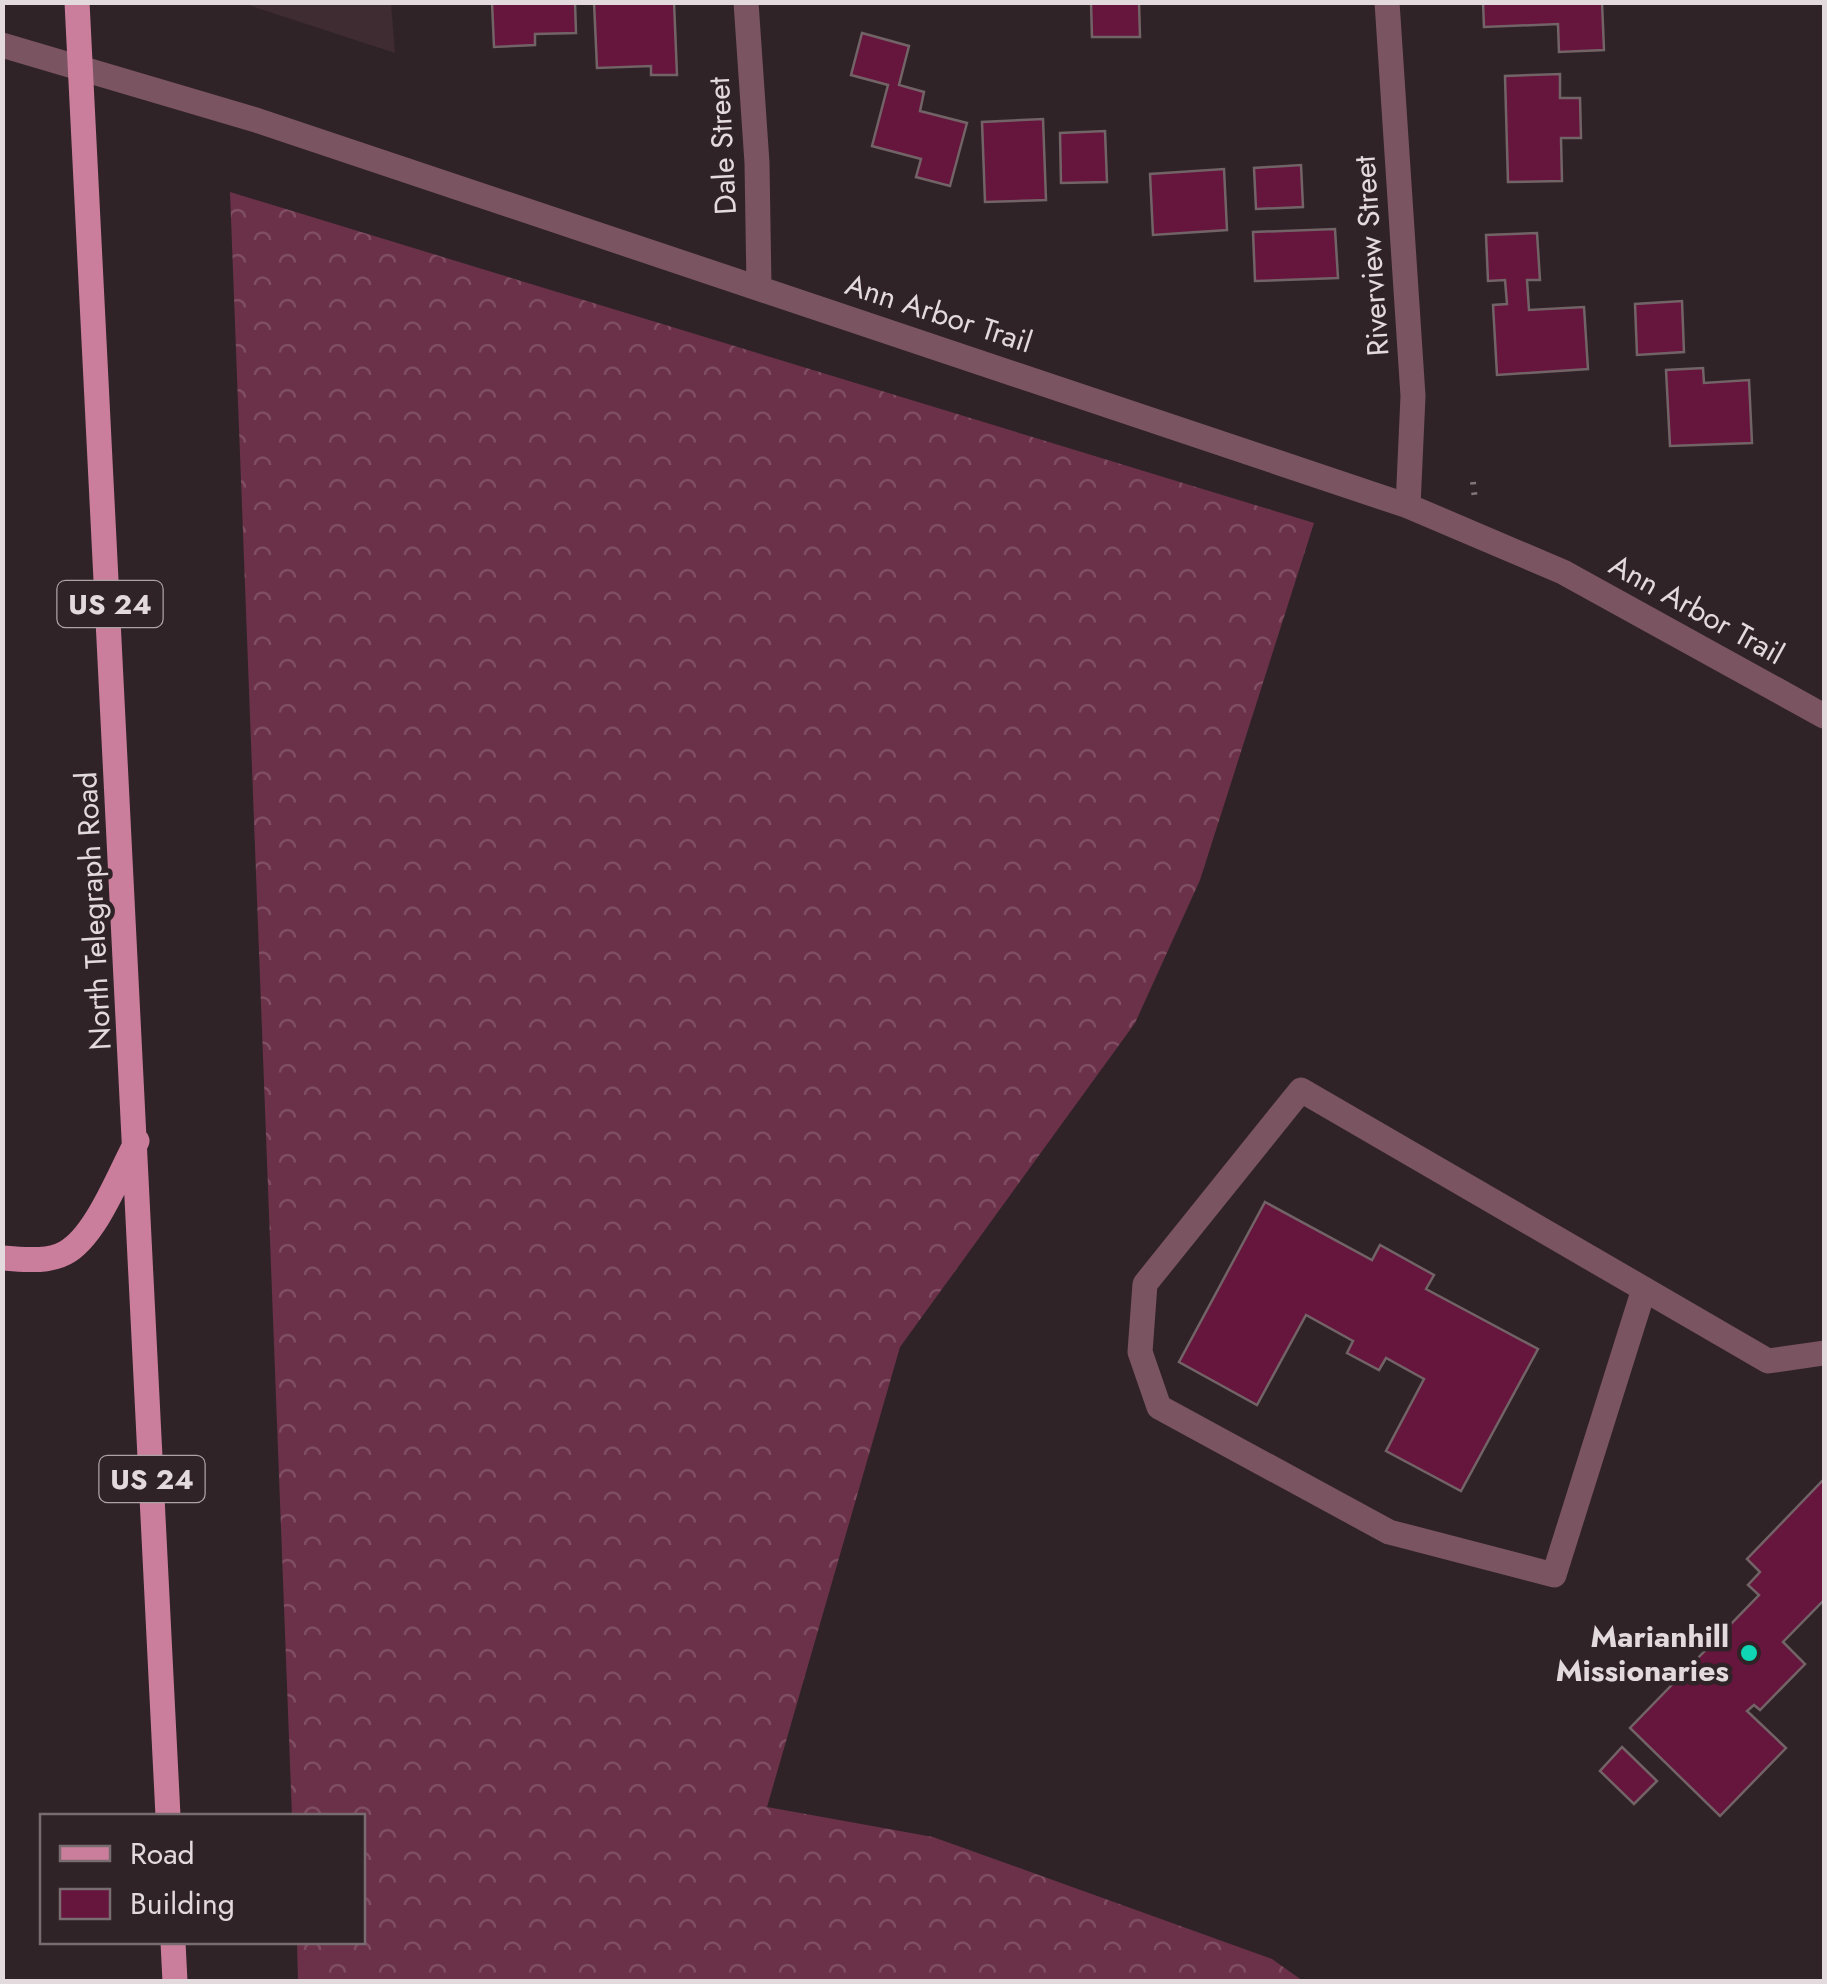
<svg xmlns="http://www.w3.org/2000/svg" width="1827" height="1984" viewBox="0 0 1827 1984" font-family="Jost,sans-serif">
	<defs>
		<pattern id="forest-crowns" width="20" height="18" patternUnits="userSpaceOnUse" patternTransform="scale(2.5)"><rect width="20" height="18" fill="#6b3149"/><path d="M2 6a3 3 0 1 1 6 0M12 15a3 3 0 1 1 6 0" fill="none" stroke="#804e63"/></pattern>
	</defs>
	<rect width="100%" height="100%" fill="#302328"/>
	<path fill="#3e2c32" d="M242,3H391L395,53Z"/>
	<path fill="url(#forest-crowns)" d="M230,192L1314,523L1200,880L1135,1023L900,1347L767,1807L933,1837L1272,1959L1303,1981H298L297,1942H362V1816H292Z"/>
	<path fill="#66153c" stroke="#726367" stroke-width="2.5" d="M492,2H575L576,33L535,34V45L494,47Z
		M594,2H674L677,75H651V66L597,68Z
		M1091,2H1139L1140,37H1092Z
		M1483,2H1602L1604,50L1559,52L1558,24L1484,27Z
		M862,33L909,46L899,85L924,92L920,111L967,123L950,186L916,177L921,159L872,146L888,85L851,75Z
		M1560,74V98H1580L1581,138H1561L1562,181L1508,182L1505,76Z
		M1043,119L1046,200L985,202L982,122Z
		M1105,131L1107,182L1061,183L1060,133Z
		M1301,165L1303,207L1256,209L1254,168Z
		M1224,169L1227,230L1153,235L1150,174Z
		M1335,229L1338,278L1255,281L1253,232Z
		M1537,233L1540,280H1527L1529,310L1584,307L1588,369L1497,375L1493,305L1507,304L1505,280L1488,281L1486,235Z
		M1682,301L1684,352L1637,355L1635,304Z
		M1703,368L1704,383L1749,380L1752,443L1670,446L1666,370Z
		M1265,1202L1372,1260L1380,1245L1434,1275L1426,1289L1538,1349L1461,1491L1386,1451L1424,1379L1386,1358L1379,1370L1347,1353L1353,1341L1306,1315L1257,1405L1179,1362Z
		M1824,1479V1600L1783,1642L1805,1664L1760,1710L1754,1705L1747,1711L1786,1748L1720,1816L1630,1728L1759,1595L1748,1585L1760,1572L1747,1559Z
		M1622,1747L1657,1781L1634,1804L1600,1771Z"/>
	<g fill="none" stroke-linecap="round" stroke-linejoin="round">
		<path stroke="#807579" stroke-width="6" stroke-dasharray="2.5 8" stroke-linecap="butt" d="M1473,482L1475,500"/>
		<path stroke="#7a5461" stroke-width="25" d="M746,2L757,163L759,287
			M1387,2L1413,396L1408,506
			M2,45L256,120L1408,506L1563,572L1824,716
			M1644,1289L1554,1575L1389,1532L1159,1407L1140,1352L1145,1284L1301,1090L1768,1361L1824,1353"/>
		<path stroke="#cb7e9b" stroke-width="25" d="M77,2L168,1816
			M2,1258C23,1259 46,1263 65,1253C96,1237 120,1172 137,1141
			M173,1942L175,1982"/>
	</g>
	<circle fill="#10d5b4" stroke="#302328" stroke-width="4" cx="1749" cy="1653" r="10"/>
	<g text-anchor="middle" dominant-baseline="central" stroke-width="9" stroke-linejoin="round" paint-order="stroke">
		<g fill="#302328" stroke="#ada3a7" stroke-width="2.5">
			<rect x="57.5" y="581" width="105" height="46" rx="8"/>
			<rect x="99.5" y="1456" width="105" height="46" rx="8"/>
		</g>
		<g font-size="28" font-weight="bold" fill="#e3dadd">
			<text x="110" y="604">US 24</text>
			<text x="152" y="1479">US 24</text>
		</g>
		<g font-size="30" fill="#e3dadd" stroke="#302328">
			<text transform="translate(722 146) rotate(-93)">Dale Street</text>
			<text transform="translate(1371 256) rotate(-94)">Riverview Street</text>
			<text transform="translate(939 313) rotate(18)">Ann Arbor Trail</text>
			<text transform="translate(1697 609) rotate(29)">Ann Arbor Trail</text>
			<text transform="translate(93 911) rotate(-93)">North Telegraph Road</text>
		</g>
		<g font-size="30" font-weight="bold" fill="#e3dadd" stroke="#302328" text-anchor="end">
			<text x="1729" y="1636">Marianhill<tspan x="1729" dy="34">Missionaries</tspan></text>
		</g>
	</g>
	<rect width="1827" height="1984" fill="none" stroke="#e3dadd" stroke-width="10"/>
	<rect x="40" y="1814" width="325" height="130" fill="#302328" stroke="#786c70" stroke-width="2.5"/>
	<rect x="60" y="1846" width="50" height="15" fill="#cb7e9b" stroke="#786c70" stroke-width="2.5"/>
	<text x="130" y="1864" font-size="30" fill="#e3dadd">Road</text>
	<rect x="60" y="1889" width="50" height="30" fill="#66153c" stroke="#786c70" stroke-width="2.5"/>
	<text x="130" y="1914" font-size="30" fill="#e3dadd">Building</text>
</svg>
